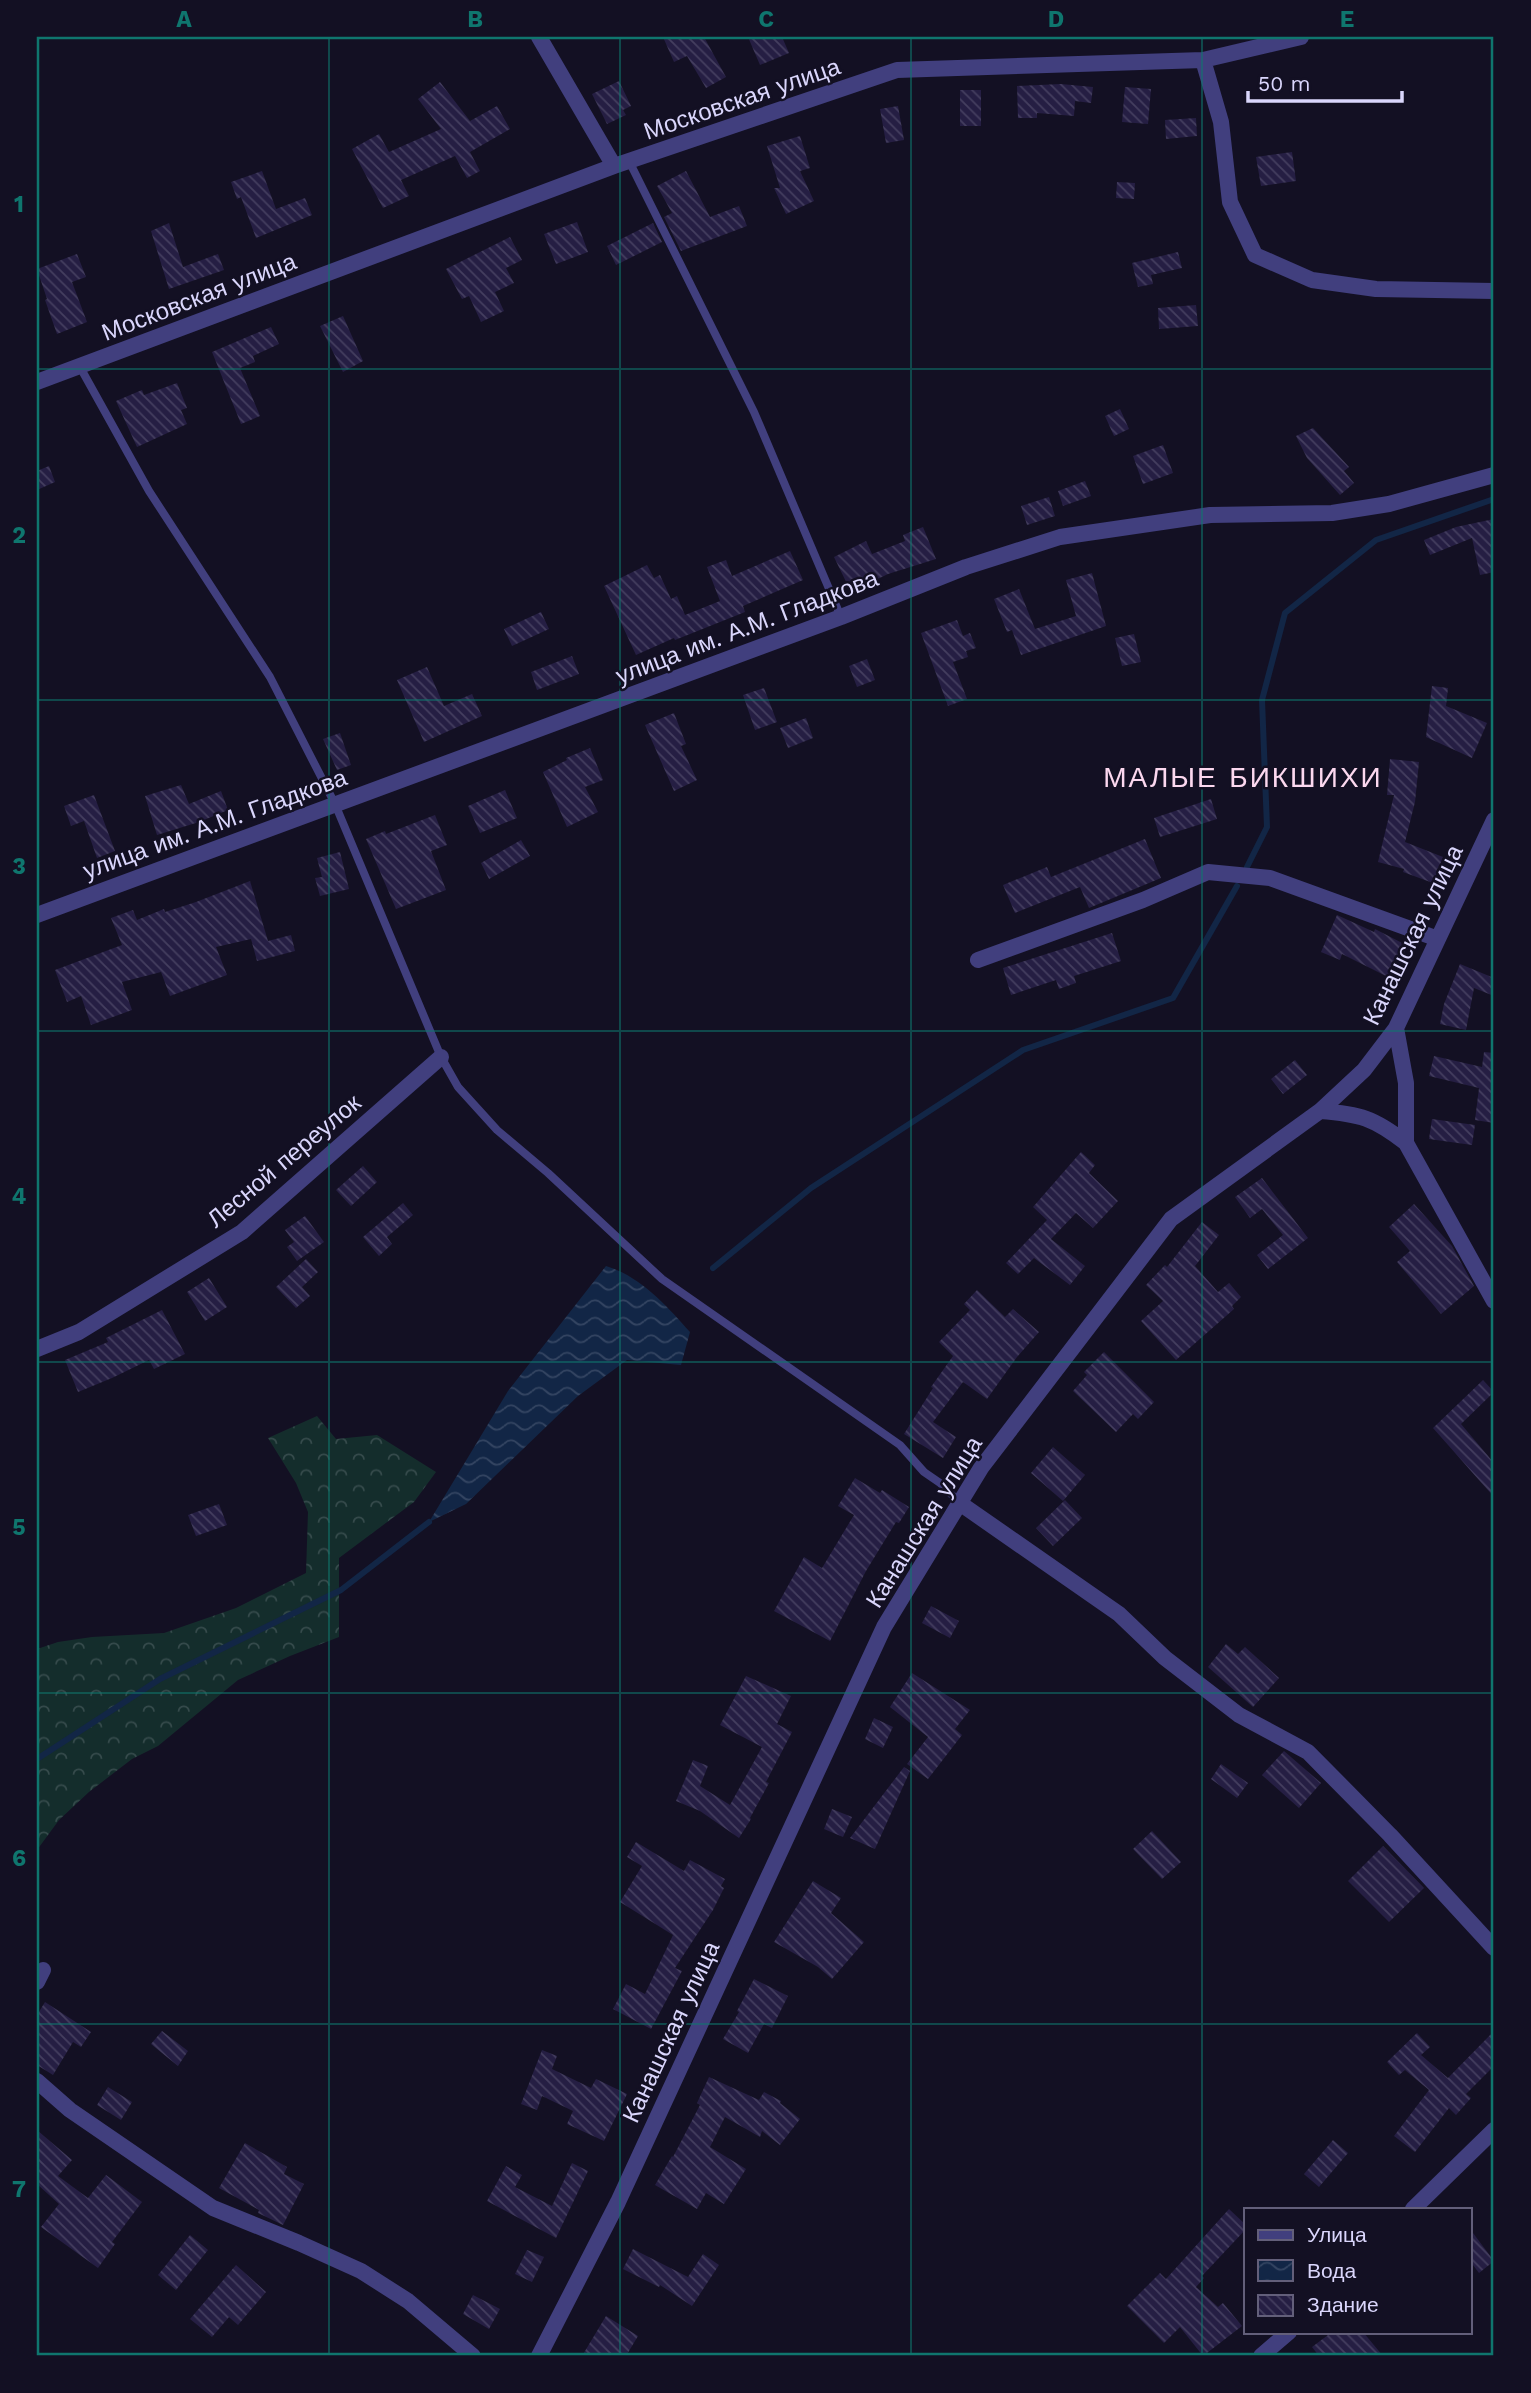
<svg xmlns="http://www.w3.org/2000/svg" width="1531" height="2393" viewBox="0 0 1531 2393" font-family="'Work Sans',sans-serif">
	<defs>
		<pattern id="forest-crowns" width="20" height="18" patternUnits="userSpaceOnUse" patternTransform="scale(1.75)"><rect width="20" height="18" fill="#142d2c"/><path d="M2 6a3 3 0 1 1 6 0M12 15a3 3 0 1 1 6 0" fill="none" stroke="#364b4c"/></pattern>
		<pattern id="water-waves" width="16" height="10" patternUnits="userSpaceOnUse" patternTransform="scale(1.75)"><rect width="16" height="10" fill="#122646"/><path d="M0 5q4-4 8 0t8 0" fill="none" stroke="#344562"/></pattern>
		<pattern id="building-back-hatch" width="6" height="6" patternUnits="userSpaceOnUse" patternTransform="scale(1.75)"><rect width="6" height="6" fill="#251e43"/><path d="M-1 5l2 2M0 0l6 6M5-1l2 2" fill="none" stroke="#443e5f"/></pattern>
	</defs>
	<rect width="100%" height="100%" fill="#131023"/>
	<path fill="url(#forest-crowns)" d="M317,1416L336,1439L377,1435L436,1472L414,1502L339,1558V1637L290,1656L238,1680L158,1746L132,1759L89,1792L59,1820L37,1850V1649L58,1642L92,1637L164,1633L236,1608L306,1573L308,1512L296,1483L268,1438Z"/>
	<path fill="url(#water-waves)" d="M606,1266C640,1276 667,1306 690,1332L681,1365L627,1360L578,1396L466,1504L429,1522L508,1391Z"/>
	<g fill="none" stroke-linecap="round" stroke-linejoin="round">
		<path stroke="#122646" stroke-width="6" d="M1247,867L1267,827L1262,700L1285,613L1376,540L1494,499
			M713,1268L811,1188L1023,1050L1173,998L1237,886
			M37,1759L160,1679L341,1590L429,1522"/>
	</g>
	<path fill="url(#building-back-hatch)" d="M663,37H704L726,77L706,88L687,56L674,62Z
		M748,37H782L789,53L760,65Z
		M619,81L631,106L623,110L626,115L607,124L592,94Z
		M440,82L470,121L497,106L510,129L470,152L480,171L467,178L455,156L401,180L409,196L383,208L352,149L379,134L389,152L441,129L418,99Z
		M1061,84L1093,87L1091,103L1075,101L1074,116L1037,113V118H1018L1017,86Z
		M1125,87L1151,89L1148,124L1122,122Z
		M960,90H981V126H960Z
		M898,106L904,140L886,143L880,109Z
		M1196,118L1197,136L1166,139L1165,120Z
		M800,136L810,168L800,171L814,201L786,214L774,188H780L767,146Z
		M1292,152L1296,181L1261,186L1256,157Z
		M262,171L276,209L305,198L312,215L256,238L241,197L237,199L231,182Z
		M686,171L710,217L739,206L747,226L681,251L664,217L672,213L657,186Z
		M1117,182L1135,183L1134,199L1116,198Z
		M577,222L588,252L556,264L544,234Z
		M169,223L183,267L218,254L224,270L169,289L151,231Z
		M653,223L662,242L616,265L607,246Z
		M510,237L522,260L506,268L514,283L495,292L504,311L481,322L469,296L462,299L446,269Z
		M1178,252L1182,268L1151,275L1153,284L1138,287L1132,263Z
		M77,254L86,277L72,282L87,322L57,334L45,300L47,299L37,269Z
		M1196,305L1198,326L1159,329L1158,308Z
		M343,316L363,361L343,372L320,326Z
		M271,327L279,344L253,356L255,362L240,368L260,416L241,424L212,352Z
		M177,383L187,408L181,410L187,424L137,447L116,401L142,390L144,395Z
		M1120,409L1129,429L1114,436L1105,416Z
		M1313,428L1349,467L1344,471L1354,483L1340,495L1307,458L1296,436Z
		M1163,445L1173,473L1143,484L1133,456Z
		M49,466L55,482L37,490V471Z
		M1085,481L1091,496L1063,506L1058,491Z
		M1049,497L1055,516L1027,525L1021,506Z
		M1494,519V572L1480,575L1472,538L1430,555L1424,540L1456,527Z
		M923,527L936,559L888,574L851,592L834,557L866,541L872,554L905,541L903,535Z
		M790,551L803,580L743,606L745,612L675,640L674,638L636,655L604,586L647,565L654,578L660,575L671,599L677,596L685,615L720,601L707,567L726,560L732,576Z
		M1092,573L1106,626L1021,655L1012,630L1007,632L994,599L1019,589L1035,629L1076,616L1066,580Z
		M541,612L549,629L512,646L504,629Z
		M957,620L963,636L970,633L976,648L966,651L968,657L953,662L967,699L948,706L921,633Z
		M1134,634L1141,662L1122,666L1115,638Z
		M572,656L579,674L537,690L531,672Z
		M867,659L875,680L857,687L849,666Z
		M427,667L444,706L472,694L482,716L424,742L397,680Z
		M1432,686L1448,688L1446,706L1487,723L1472,758L1426,737Z
		M764,688L777,722L755,730L743,695Z
		M674,713L686,744L681,746L697,780L674,791L645,725Z
		M806,718L813,738L788,748L780,728Z
		M340,733L351,765L337,770L323,739Z
		M590,748L603,780L585,787L598,812L567,827L543,772L567,760L566,758Z
		M1390,759L1419,762L1415,802L1405,842L1443,857L1433,883L1403,872L1404,869L1378,862L1394,795H1387Z
		M181,785L189,804L221,791L228,810L199,822L157,835L145,796Z
		M505,790L517,818L480,833L468,806Z
		M94,795L115,851L97,858L84,821L71,826L64,806Z
		M1211,799L1217,819L1160,837L1154,818Z
		M435,815L447,845L431,851L446,890L396,909L366,839L385,831L386,834Z
		M1145,839L1161,878L1089,908L1080,887L1015,913L1003,885L1047,867L1051,877Z
		M521,840L530,856L489,879L481,863Z
		M340,852L349,889L320,896L315,878L322,877L317,858Z
		M250,881L268,941L291,935L295,951L257,961L251,939L216,947L227,975L170,996L161,972L122,982L132,1010L91,1025L81,996L67,1002L55,970L122,945L111,918L133,910L137,920L164,909L165,912L196,902Z
		M1337,915L1374,932L1375,929L1408,946L1390,978L1342,954L1340,960L1321,952Z
		M1112,933L1121,961L1074,976L1076,983L1059,989L1056,980L1011,995L1003,968Z
		M1460,964L1494,978V996L1474,988L1466,1030L1440,1024L1444,1004Z
		M1484,1052L1494,1053V1123L1475,1120L1479,1088L1429,1076L1434,1056L1482,1067Z
		M1295,1060L1307,1075L1283,1094L1271,1079Z
		M1432,1119L1475,1125L1472,1145L1429,1139Z
		M1081,1152L1095,1165L1089,1173L1118,1201L1093,1228L1076,1213L1051,1239L1085,1266L1070,1285L1034,1258L1018,1274L1006,1263L1047,1220L1033,1207Z
		M363,1166L377,1182L351,1206L336,1190Z
		M1262,1178L1308,1238L1268,1269L1257,1255L1283,1235L1262,1209L1250,1218L1235,1197Z
		M403,1203L413,1215L387,1237L392,1244L379,1256L363,1237Z
		M1414,1204L1452,1246L1474,1286L1441,1314L1397,1262L1410,1251L1389,1227Z
		M305,1216L324,1242L297,1261L287,1247L294,1242L285,1230Z
		M1202,1222L1219,1235L1195,1266L1218,1292L1229,1283L1241,1297L1232,1306L1234,1309L1176,1360L1141,1321L1163,1301L1146,1285L1165,1265L1167,1267Z
		M306,1259L318,1272L302,1287L310,1296L296,1308L276,1287Z
		M209,1278L227,1307L205,1321L187,1292Z
		M977,1290L1005,1317L1013,1309L1039,1332L1017,1357L987,1399L963,1382L933,1422L956,1437L943,1458L904,1434L933,1388L931,1387L953,1356L939,1342L970,1310L964,1304Z
		M162,1310L185,1354L154,1369L149,1360L112,1378L78,1392L65,1360L108,1342L106,1338Z
		M1104,1352L1154,1402L1138,1419L1133,1414L1116,1432L1073,1391L1087,1375L1084,1372Z
		M1483,1380L1494,1392L1461,1424L1494,1463V1497L1433,1428Z
		M1053,1447L1085,1475L1063,1501L1031,1473Z
		M855,1478L880,1493L882,1490L909,1507L899,1523L896,1522L866,1571L830,1641L774,1611L804,1557L822,1568L854,1515L838,1506Z
		M1065,1500L1082,1518L1053,1546L1036,1528Z
		M219,1504L227,1525L196,1536L188,1515Z
		M931,1606L959,1621L950,1638L922,1623Z
		M1226,1644L1238,1654L1245,1647L1279,1678L1253,1707L1208,1667Z
		M912,1673L970,1710L955,1729L962,1735L928,1779L907,1764L928,1737L890,1707Z
		M746,1676L791,1696L777,1724L792,1732L766,1782L769,1783L750,1818L751,1819L739,1838L700,1811L676,1801L693,1760L708,1766L700,1786L730,1805L762,1747L720,1725Z
		M874,1718L893,1727L883,1748L865,1739Z
		M1284,1751L1321,1783L1299,1808L1262,1775Z
		M1221,1764L1248,1783L1237,1798L1211,1779Z
		M904,1767L910,1771L875,1849L850,1838Z
		M832,1809L852,1817L843,1837L824,1829Z
		M1152,1831L1181,1862L1162,1879L1133,1849Z
		M636,1842L684,1871L690,1860L725,1879L721,1886L724,1888L713,1910L675,1968L682,1971L651,2029L613,2009L626,1984L645,1994L673,1935L620,1902L642,1866L627,1857Z
		M1383,1846L1424,1888L1389,1922L1348,1881Z
		M813,1881L841,1898L831,1913L864,1942L832,1979L818,1967L774,1942Z
		M754,1979L788,1996L772,2028L764,2024L748,2053L723,2039L739,2012L737,2011Z
		M45,2002L91,2032L81,2047L73,2042L53,2075L37,2065V2015Z
		M162,2031L188,2051L178,2066L151,2044Z
		M1494,2031V2066L1466,2094L1471,2098L1456,2115L1449,2108L1415,2152L1394,2136L1429,2090L1405,2070L1399,2075L1387,2062L1417,2033L1430,2047L1421,2055L1448,2078Z
		M542,2050L557,2056L552,2069L591,2088L596,2079L627,2094L604,2141L567,2124L573,2111L542,2096L537,2110L521,2104Z
		M709,2077L759,2100L764,2092L781,2101L780,2103L800,2119L780,2145L762,2131L760,2137L725,2117L710,2147L746,2169L724,2204L706,2193L697,2209L655,2185L672,2156L673,2157L700,2105L697,2103Z
		M108,2087L132,2102L121,2120L97,2105Z
		M37,2130L72,2160L58,2176L88,2198L106,2175L142,2202L112,2242L115,2244L98,2268L41,2227L59,2204L37,2184Z
		M1333,2140L1348,2153L1319,2187L1304,2174Z
		M245,2143L287,2167L284,2174L304,2184L283,2225L258,2213L259,2210L219,2188Z
		M572,2163L588,2171L556,2238L487,2201L506,2166L522,2175L515,2187L552,2206Z
		M1229,2209L1246,2225V2229L1202,2276L1204,2278L1196,2287L1218,2307L1223,2303L1242,2326L1203,2356L1180,2327L1164,2343L1127,2306L1160,2273L1166,2279Z
		M1470,2229L1494,2261L1479,2273L1470,2261Z
		M190,2235L208,2250L176,2290L158,2275Z
		M633,2249L688,2277L703,2254L719,2265L692,2306L660,2285L659,2287L623,2269Z
		M527,2250L544,2257L532,2282L515,2274Z
		M236,2265L266,2292L238,2325L229,2317L212,2337L190,2319Z
		M473,2295L500,2309L489,2329L463,2314Z
		M606,2316L638,2336L626,2356H582Z
		M1332,2332H1363L1383,2356H1319L1312,2347Z"/>
	<g fill="none" stroke-linecap="round" stroke-linejoin="round">
		<path stroke="#413f7e" stroke-width="8" d="M629,161L754,412L841,617
			M80,367L149,491L270,677L335,804L441,1057L458,1087L497,1130L548,1173L662,1279L900,1445L924,1472L940,1483L961,1504"/>
		<path stroke="#413f7e" stroke-width="16" d="M539,37L614,166
			M1203,60L1221,122L1230,202L1255,255L1312,280L1376,289L1494,291
			M37,382L614,166L897,70L1203,60L1301,37
			M37,915L841,617L966,567L1060,537L1210,515L1332,513L1389,504L1494,475
			M978,960L1143,900L1208,872L1270,878L1438,939
			M1396,1028L1406,1083V1143L1494,1301
			M1320,1111C1360,1114 1374,1118 1406,1143
			M37,1349L79,1332L242,1232L441,1057
			M961,1504L1119,1614L1165,1658L1239,1715L1308,1752L1390,1835L1494,1948
			M37,1982L43,1970
			M37,2081L70,2110L213,2208L299,2243L361,2271L408,2301L473,2356
			M1413,2209L1494,2130
			M539,2356L618,2202L884,1627L981,1468L1171,1219L1320,1111L1364,1070L1396,1028L1494,820
			M1261,2356L1289,2332"/>
	</g>
	<path fill="none" stroke="#0f766e" stroke-width="2" stroke-opacity="0.55" d="M329,37V2356M620,37V2356M911,37V2356M1202,37V2356M37,369H1494M37,700H1494M37,1031H1494M37,1362H1494M37,1693H1494M37,2024H1494"/>
	<g text-anchor="middle" dominant-baseline="central" stroke-width="5" stroke-linejoin="round" paint-order="stroke">
		<g font-size="24" fill="#dad6fc" stroke="#131023">
			<text transform="translate(742 99) rotate(-19)">Московская улица</text>
			<text transform="translate(199 297) rotate(-21)">Московская улица</text>
			<text transform="translate(747 627) rotate(-21)">улица им. А.М. Гладкова</text>
			<text transform="translate(215 824) rotate(-20)">улица им. А.М. Гладкова</text>
			<text transform="translate(1413 935) rotate(-64)">Канашская улица</text>
			<text transform="translate(284 1161) rotate(-40)">Лесной переулок</text>
			<text transform="translate(924 1522) rotate(-58)">Канашская улица</text>
			<text transform="translate(671 2032) rotate(-65)">Канашская улица</text>
		</g>
		<g font-size="28" letter-spacing="2" fill="#fcd8ef" stroke="#131023">
			<text x="1243" y="777">МАЛЫЕ БИКШИХИ</text>
		</g>
	</g>
	<rect width="1531" height="2393" fill="none" stroke="#131023" stroke-width="77"/>
	<rect x="1244" y="2208" width="228" height="126" fill="#131023" stroke="#635f7a" stroke-width="2"/>
	<rect x="1258" y="2230" width="35" height="10" fill="#413f7e" stroke="#635f7a" stroke-width="2"/>
	<text x="1307" y="2242" font-size="21" fill="#dad6fc">Улица</text>
	<rect x="1258" y="2260" width="35" height="21" fill="url(#water-waves)" stroke="#635f7a" stroke-width="2"/>
	<text x="1307" y="2278" font-size="21" fill="#dad6fc">Вода</text>
	<rect x="1258" y="2295" width="35" height="21" fill="url(#building-back-hatch)" stroke="#635f7a" stroke-width="2"/>
	<text x="1307" y="2312" font-size="21" fill="#dad6fc">Здание</text>
	<path d="M1248 91v10h154v-10" fill="none" stroke="#dad6fc" stroke-width="3.5"/>
	<text x="1258" y="91" font-size="21" fill="#dad6fc" stroke="#131023" stroke-width="5" paint-order="stroke">50 m</text>
	<rect x="38" y="38" width="1454" height="2316" fill="none" stroke="#0f766e" stroke-width="2.5"/>
	<g font-size="23" text-anchor="middle" font-weight="bold" fill="#0f766e">
		<text x="184" y="27">A</text>
		<text x="475" y="27">B</text>
		<text x="766" y="27">C</text>
		<text x="1056" y="27">D</text>
		<text x="1347" y="27">E</text>
		<text x="19" y="212">1</text>
		<text x="19" y="543">2</text>
		<text x="19" y="874">3</text>
		<text x="19" y="1204">4</text>
		<text x="19" y="1535">5</text>
		<text x="19" y="1866">6</text>
		<text x="19" y="2197">7</text>
	</g>
</svg>
